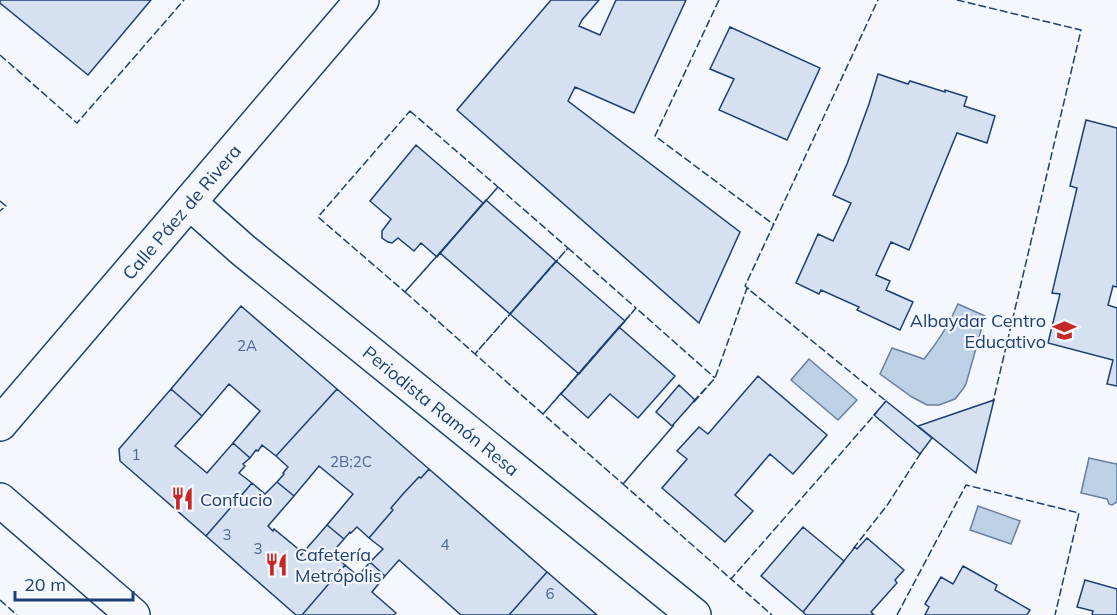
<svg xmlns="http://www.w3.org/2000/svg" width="1117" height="615" viewBox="0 0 1117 615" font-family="Mulish,sans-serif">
	<rect width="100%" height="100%" fill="#f4f7fb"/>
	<path fill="#bed0e5" stroke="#687fa3" stroke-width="1.5" d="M958,304L985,316L966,384L963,389L955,399L939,405H927L912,397L880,374L892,348L924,359C938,342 949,324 958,304Z
		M809,359L857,400L838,420L791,380Z
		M1089,458L1116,464L1117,463V502L1112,505L1109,504L1107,499L1081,493Z
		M978,506L1020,521L1011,544L970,530Z"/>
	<path fill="#d5e0f0" stroke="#1d3f73" stroke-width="1.5" d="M0,0H151L88,75L0,3Z
		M551,0H599L582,20L579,26L600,35L616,0H686L634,113L575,87L568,101L740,232L699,323L457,110Z
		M730,27L820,68L787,140L719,110L734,79L710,69Z
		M878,74L908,84L910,81L945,92V90L967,97L964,106L995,116L987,143L957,133L909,250L891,242L876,275L890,281L886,290L913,302L900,330L857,310L859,307L821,290L819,294L796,283L818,234L833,241L851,203L833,195L847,164L869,104Z
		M1086,120L1117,128V287L1113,286L1108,305L1117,308V386L1107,384L1113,360L1048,343L1060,294L1052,293L1077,188L1070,186Z
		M416,145L483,203L437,257L421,243L414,251L398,238L392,243L388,242L382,238V231L391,219L370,201Z
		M486,200L556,261L510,314L440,253Z
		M556,261L625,321L579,374L510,314Z
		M241,306L337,389L276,456L262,445L258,451L256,450L250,458L233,443L260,411L229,384L202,416L171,389Z
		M619,327L675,376L638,418L610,394L588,418L561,394Z
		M758,376L827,435L793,474L770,454L735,495L753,511L725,542L662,488L687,459L677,451L699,427L708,434Z
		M679,385L695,400L672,426L656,412Z
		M171,389L202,416L175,446L207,473L233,443L250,458L243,464L245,466L239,473L252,483L206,536L120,461L119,449Z
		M337,389L429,469L421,478L419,477L403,494L391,508L393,510L369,538L357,527L351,533L350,532L344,539L327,525L353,494L319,466L294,496L277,482L284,474L283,473L288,467L276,456Z
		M994,400L976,473L918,426Z
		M886,401L932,438L920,454L874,415Z
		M429,469L547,572L509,615H461L399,560L385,576L370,562L383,549L369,538L393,510L391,508L403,494L419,477L421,478Z
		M277,482L294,496L268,526L273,531L274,529L297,548L296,551L301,555L327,525L344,539L337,547L338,549L333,554L345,565L302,615H296L206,536L252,483L265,494Z
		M803,527L844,561L803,612L761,576Z
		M867,538L904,570L895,580L897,583L871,612L874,615H806L803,612L855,547L857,549Z
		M370,562L385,576L372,592L396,613L394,615H302L345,565L358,576Z
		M963,566L997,585L995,590L1030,610L1027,615H925L929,607L925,604L941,577L953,584Z
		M547,572L597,615H509Z
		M1085,580L1117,589V615H1092L1093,611L1077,607Z"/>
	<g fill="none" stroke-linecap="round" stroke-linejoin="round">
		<defs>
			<g id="minor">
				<path id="s1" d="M190,203L243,250L694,615"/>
				<path id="s2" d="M0,424L362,0"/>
				<path d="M0,500L133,615"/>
			</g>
			<path id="primary" d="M357,6V0"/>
		</defs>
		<use href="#minor" stroke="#1d3f73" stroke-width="36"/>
		<use href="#primary" stroke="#1d3f73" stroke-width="36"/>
		<use href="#minor" stroke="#f4f7fb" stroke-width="33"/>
		<use href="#primary" stroke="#f4f7fb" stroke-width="33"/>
		<path stroke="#1d3f73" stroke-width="1.5" stroke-dasharray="8 3" stroke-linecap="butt" d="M719,0L655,136L773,224L774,223
			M957,0L1081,30L993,402
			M0,55L77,123L184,0
			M410,111L498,187L405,292L318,217Z
			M498,187L568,248L475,354L405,292Z
			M0,201L6,206L0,211
			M568,248L636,308L543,414L475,354Z
			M749,289L745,286L878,0
			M624,322L636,308L715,378
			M562,392L543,414L623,484L674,425
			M693,402L715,378
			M694,402L715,378L747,288L886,401L884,403
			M674,425L623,484L731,579L877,412
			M853,549L888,504L922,451
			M733,577L731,579L772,615
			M0,600L17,615
			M897,615L966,485L1079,513L1055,615"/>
	</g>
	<defs>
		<symbol id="school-bare" viewBox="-9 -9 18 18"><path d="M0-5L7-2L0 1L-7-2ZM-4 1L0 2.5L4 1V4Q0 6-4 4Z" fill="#c62828" stroke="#f4f7fb" stroke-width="2.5" paint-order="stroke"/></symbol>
		<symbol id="restaurant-bare" viewBox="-9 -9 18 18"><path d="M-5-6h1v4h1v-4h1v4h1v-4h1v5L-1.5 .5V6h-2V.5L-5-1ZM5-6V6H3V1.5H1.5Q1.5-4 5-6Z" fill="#c62828" stroke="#f4f7fb" stroke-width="2.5" paint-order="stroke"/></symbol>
	</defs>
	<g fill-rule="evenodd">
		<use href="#school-bare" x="1048" y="314" width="33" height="33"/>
		<use href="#restaurant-bare" x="166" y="482" width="33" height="33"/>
		<use href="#restaurant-bare" x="260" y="548" width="33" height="33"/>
	</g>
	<g text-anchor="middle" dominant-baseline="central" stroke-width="4.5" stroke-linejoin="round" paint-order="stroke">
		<g font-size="15" fill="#4b6792">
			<text x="247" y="345">2A</text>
			<text x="136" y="454">1</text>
			<text x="351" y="461">2B;2C</text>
			<text x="227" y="534">3</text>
			<text x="445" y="544">4</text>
			<text x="258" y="548">3</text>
			<text x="550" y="593">6</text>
		</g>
		<g font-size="18" fill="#1d3f73" stroke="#f4f7fb">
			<text stroke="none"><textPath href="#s2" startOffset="279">Calle Páez de Rivera</textPath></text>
			<text stroke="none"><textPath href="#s1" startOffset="326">Periodista Ramón Resa</textPath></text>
		</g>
		<g font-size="18" fill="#1d3f73" stroke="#f4f7fb" text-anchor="start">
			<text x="1046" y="320" text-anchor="end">Albaydar Centro<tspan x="1046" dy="21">Educativo</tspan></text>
			<text x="200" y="499">Confucio</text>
			<text x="295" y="554">Cafetería<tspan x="295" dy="21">Metrópolis</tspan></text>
		</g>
	</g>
	<path d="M15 591v9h118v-9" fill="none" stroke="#1d3f73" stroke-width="3"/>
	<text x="24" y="591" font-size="18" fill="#1d3f73" stroke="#f4f7fb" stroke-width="4.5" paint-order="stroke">20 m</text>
</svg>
